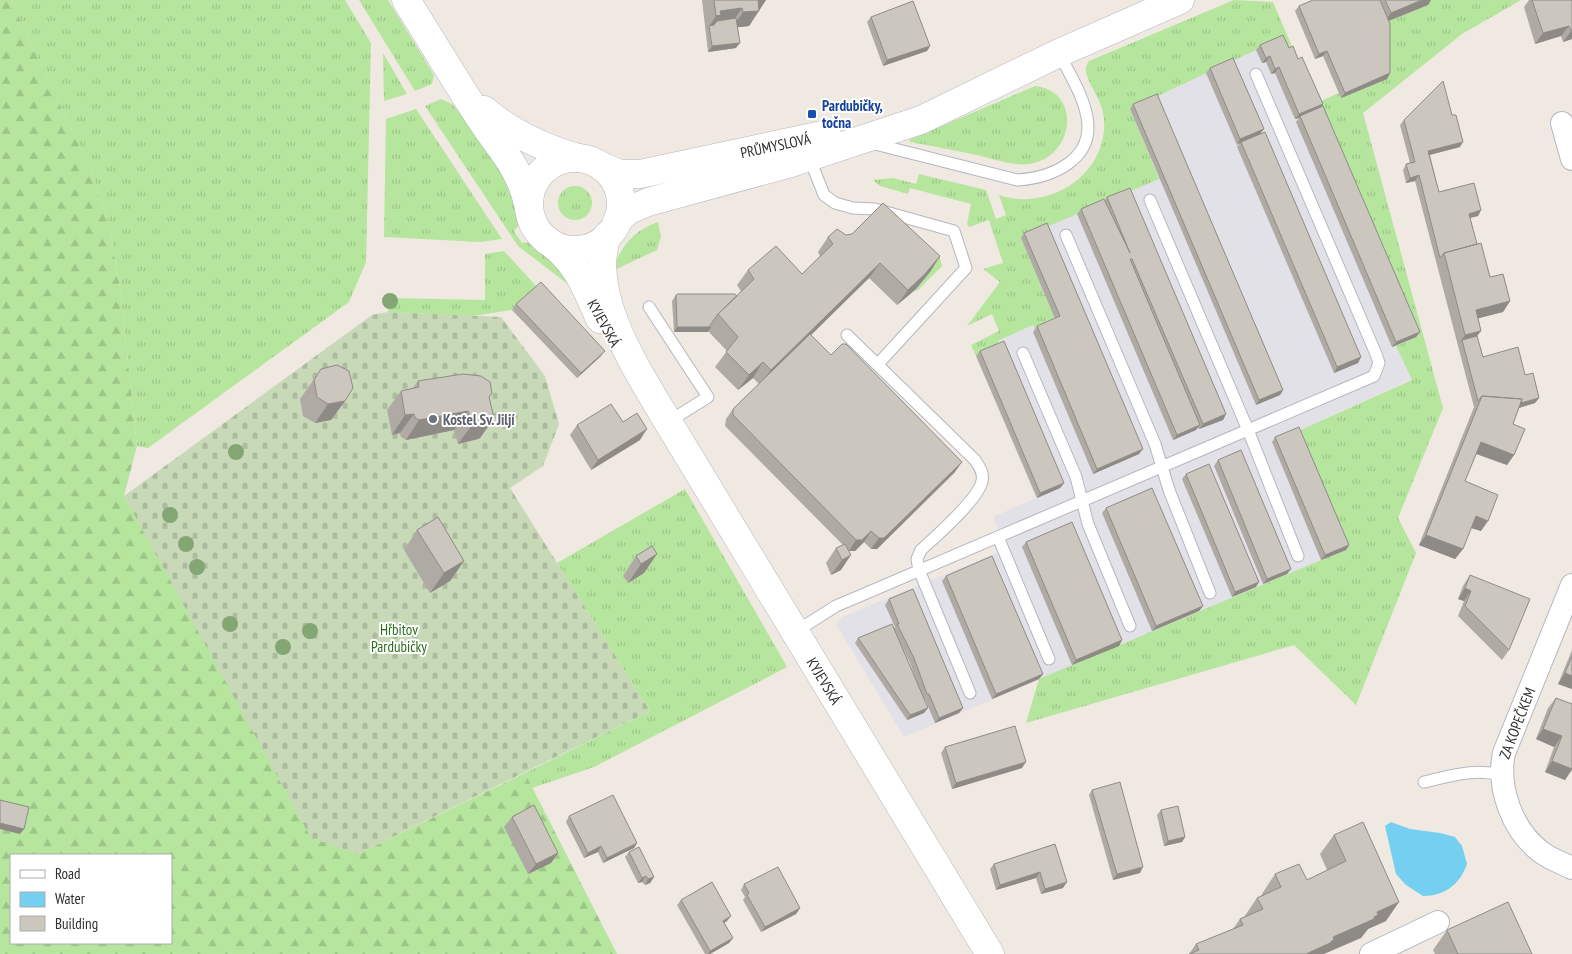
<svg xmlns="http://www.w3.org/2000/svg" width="1572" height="954" viewBox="0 0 1572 954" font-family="'PT Sans Narrow',sans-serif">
	<defs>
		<pattern id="grass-tufts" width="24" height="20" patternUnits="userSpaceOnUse" patternTransform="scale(1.25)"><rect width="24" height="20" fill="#b6e59e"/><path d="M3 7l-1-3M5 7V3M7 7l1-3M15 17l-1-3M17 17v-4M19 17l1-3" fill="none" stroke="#9dc588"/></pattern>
		<pattern id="forest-firs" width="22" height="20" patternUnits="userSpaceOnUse" patternTransform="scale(1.25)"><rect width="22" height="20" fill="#b6e59e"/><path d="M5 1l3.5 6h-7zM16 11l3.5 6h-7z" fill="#9dc588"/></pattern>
		<pattern id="cemetery-stones" width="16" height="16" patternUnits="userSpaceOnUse" patternTransform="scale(1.25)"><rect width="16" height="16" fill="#c8d9b8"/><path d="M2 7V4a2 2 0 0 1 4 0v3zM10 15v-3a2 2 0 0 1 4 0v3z" fill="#acbb9e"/></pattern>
	</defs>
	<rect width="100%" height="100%" fill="#efe9e1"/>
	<path fill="#e3e1e8" d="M1256,50L1299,63L1416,337L1412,379L1296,432L1346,550L904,737L836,624L842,617L1008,548L993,517L1036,498L976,356L1000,346L998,341L1034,325L1036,330L1021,238L1159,179L1130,109Z"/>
	<path fill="url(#grass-tufts)" d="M11,0H345L371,43L366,262L349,302L148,448L137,446L120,288L108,220L91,171Z
		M359,0H388L434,75L432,84L415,91Z
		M1234,0L1273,2L1299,63L1256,50L1130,109L1159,179L1021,238L1056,322L1036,331L1033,325L998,341L1000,346L976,356L971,345L999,331L992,314L967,326L1000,282L983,269L1003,263L989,220L969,227L967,224L971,204L910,188L908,194L880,186L873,180L893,178L916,184L919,174L986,190L996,219L1006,215L999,195C1049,212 1108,175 1104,119C1102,98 1090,89 1086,72C1085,68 1087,65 1089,61Z
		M1425,0H1521L1462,34L1363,113L1443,408L1398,518L1416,553L1356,705L1294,645L1026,723L1039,679L1345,550L1296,432L1412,380L1396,346L1416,337L1316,103L1339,93L1341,98L1383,23L1428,5Z
		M383,53L407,94L384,101Z
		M1035,86C1082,91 1075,156 1030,164C1014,166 997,160 981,156C957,151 934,146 910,142L909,140Z
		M441,99L452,104L499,161L520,215L518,226L514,231L522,243C536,240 554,255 562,266C565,271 567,279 569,285L518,246L425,106Z
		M416,109L502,239L480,242L384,237L386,119Z
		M558 203a17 17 0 1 1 34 0a17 17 0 1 1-34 0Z
		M658,222L661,237L657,250L612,271C621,246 633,231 658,222Z
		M905,247L939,255L942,266L917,291L915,290L929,272Z
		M504,251L537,287L512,310L473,316L388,312V298L485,300V254Z
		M685,489L787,667L594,767L532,788L525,773L650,711L557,563Z"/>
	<path fill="url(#forest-firs)" fill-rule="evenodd" d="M0,0H11L91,171L108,220L120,288L137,446L124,496L152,546L358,854L525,773L617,954H0ZM11,855H171V943H11Z"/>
	<path fill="url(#cemetery-stones)" d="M388,312L501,317L545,376L559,424L543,466L510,488L650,711L358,854L311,838L124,496L372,315Z"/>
	<path fill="#75cff0" d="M1391,822L1410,829L1440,833L1455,837L1462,846L1467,864C1460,884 1445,896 1423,896L1406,885L1396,874L1385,826Z"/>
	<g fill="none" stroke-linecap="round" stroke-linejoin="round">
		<defs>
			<path id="service" d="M871,143L1017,180C1051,178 1095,160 1087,117C1083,95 1069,73 1059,53
				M809,157L824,195L835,203L853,208L875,209L954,231L966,268L878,364
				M1150,200L1248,430L1298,556
				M1066,235L1155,444L1169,490L1210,593
				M649,307L708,397L668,422
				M847,335L975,460C979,466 984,473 982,481C979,499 935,537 921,550L917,559L919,570L970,693
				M1023,353L1076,477L1088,524L1130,626
				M998,537L1049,659
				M795,632L836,606L855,598L1374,376L1379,363L1376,354L1256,74
				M1424,782C1450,776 1475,768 1501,775"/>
			<path id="minor" d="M1562,123L1572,159
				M1572,585L1504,753C1497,788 1512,830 1541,852C1550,859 1562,863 1572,868
				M1371,954L1438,922"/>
			<g id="tertiary">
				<path d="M406,0C430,38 453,77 478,115C500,150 520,165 529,208"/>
				<path d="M484,110C512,134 543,148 578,158"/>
				<circle cx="575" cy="204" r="46"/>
				<path id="s1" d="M607,236C586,295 639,373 668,422L990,954"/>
				<path d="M551,243C579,265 586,289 600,319"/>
			</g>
			<g id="secondary">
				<path id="s2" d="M601,166L620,174H640L827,134"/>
				<path d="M617,221L627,211L648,202L791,163L921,120L1059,53L1180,0"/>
			</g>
		</defs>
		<use href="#service" stroke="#b4b7c1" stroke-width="13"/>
		<use href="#minor" stroke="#b4b7c1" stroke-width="24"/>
		<use href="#tertiary" stroke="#b4b7c1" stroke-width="29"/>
		<use href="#secondary" stroke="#b4b7c1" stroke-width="29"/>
		<use href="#service" stroke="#fff" stroke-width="11"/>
		<use href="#minor" stroke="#fff" stroke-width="22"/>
		<use href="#tertiary" stroke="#fff" stroke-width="28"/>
		<use href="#secondary" stroke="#fff" stroke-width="28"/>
	</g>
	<g fill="#84a574">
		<circle cx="390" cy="301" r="8"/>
		<circle cx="236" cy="452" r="8"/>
		<circle cx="170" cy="515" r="8"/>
		<circle cx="186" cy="544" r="8"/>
		<circle cx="197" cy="567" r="8"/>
		<circle cx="230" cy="624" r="8"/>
		<circle cx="310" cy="631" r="8"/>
		<circle cx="283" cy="647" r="8"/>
	</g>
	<path fill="#afaba4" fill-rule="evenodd" d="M702,0H766L749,26L737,27L736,48L708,52Z
		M1313,0H1431L1428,5L1389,21L1390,73L1387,79L1341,98L1323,56L1315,59L1295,11L1299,6Z
		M1529,0H1572V39L1563,42L1561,36L1535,44L1524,7Z
		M871,17L930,46L927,51L883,66L867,22Z
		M1260,45L1289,48L1298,59L1323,104L1320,108L1420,332L1416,337L1392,347L1296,122L1299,118L1295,119L1275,73L1271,74L1266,62L1262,63L1256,50Z
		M1210,68L1261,133L1361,357L1358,363L1334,373L1237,147L1240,143L1237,145L1206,73Z
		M1133,104L1283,390L1280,395L1256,405L1130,109Z
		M1404,120L1460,147L1430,155L1439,192L1481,210L1478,216L1470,218L1477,244L1490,277L1510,301L1503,312L1478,318L1481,331L1477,336L1483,357L1525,375L1539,398L1535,403L1519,408L1513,424L1514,455L1507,465L1476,454L1465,481L1481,531L1471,528L1463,549L1455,559L1419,545L1474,407L1415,181L1406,183L1403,170L1406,164L1410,163L1400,125Z
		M1107,197L1226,414L1223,420L1199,429L1198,427L1196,430L1173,440L1077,214L1081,209L1105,200Z
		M1024,233L1139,454L1093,474L1033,332L1037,326L1055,319L1021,238Z
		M846,235L940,256L930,272L915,290L897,305L869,278L811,335L831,355L955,472L877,549H871L864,542L855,551H849L841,570L831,575L826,563L836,548L843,545L725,426L726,419L733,409L759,384L753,378L738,390L715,367L727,351L708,331V332H674L672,301L676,295L737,296L741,291L737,285L748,270L802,274L820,256L818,252L828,237Z
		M516,304L601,356L577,378L512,310Z
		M980,351L1064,483L1060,488L1037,498L976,356Z
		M321,369L345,401L331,420L315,423L303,416L300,399Z
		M418,381L489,397L494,418L480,438L478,439L458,444L454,430L406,440L401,437L400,433L392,435L387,410L401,391L413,388Z
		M623,422L640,440L591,470L570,435L577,425Z
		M1275,437L1349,545L1346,550L1321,560L1272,442Z
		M1218,460L1291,569L1287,574L1263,584L1214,466Z
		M1186,474L1256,587L1232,597L1182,479Z
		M1106,508L1203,606L1199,611L1152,631L1102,513Z
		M417,530L464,561L450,581L430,593L404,550Z
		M1026,542L1122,640L1119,646L1072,665L1022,547Z
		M652,546L644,573L628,583L623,576L636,556Z
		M1470,575L1509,650L1502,660L1458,616L1464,601L1458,599L1463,586Z
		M946,576L1043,674L1039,679L992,699L942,581Z
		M889,599L963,708L959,713L935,723L925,699H924V713L907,720L855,643L858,638L894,628L895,627L885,605ZM900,642L910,663L918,685Z
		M1572,650V689L1558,684Z
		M1556,698L1571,704L1572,702V770L1565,780L1545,772L1554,747L1536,739L1548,708Z
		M945,747L1022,768L952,789L941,753Z
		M1092,790L1140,873L1113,880L1089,795Z
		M1161,810L1185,837L1182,842L1164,846L1157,815Z
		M569,816L637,843L634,848L603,863L598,852L584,858L566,822Z
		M512,817L558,853L551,863L528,874L504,827Z
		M1334,835L1386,921L1368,929L1361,938L1189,954L1196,944L1233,929L1240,919L1244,917L1257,898L1262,895V894L1275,874L1307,880L1327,870L1320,854Z
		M1055,844L1063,888L1041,894L1036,878L996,890L990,869L994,864Z
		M629,852L654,877L650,883L645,885L642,882L638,883L625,857Z
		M744,884L800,908L796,914L761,932L743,900L745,897L741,890Z
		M681,900L727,921L724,923L733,938L729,943L710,954H705L677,905Z
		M1447,930L1532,954H1435L1433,950Z"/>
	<path fill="#8e8b86" d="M758,0H766L749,26L732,28L743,12Z
		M1422,0H1431L1428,5L1383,23L1391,13Z
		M742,8L732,23L709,26L706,31L716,16L720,11Z
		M1569,26L1561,36L1535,44L1543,33Z
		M1571,31H1572V39L1563,42Z
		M740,43L736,48L708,52L712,46Z
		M930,46L927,51L883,66L887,60Z
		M1327,51L1323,56L1315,59L1319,54Z
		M1270,56L1266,62L1262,63L1266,58Z
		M1279,67L1275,73L1271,74L1275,69Z
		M1390,73L1387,79L1341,98L1345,93Z
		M1323,104L1319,109L1300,116L1299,118L1295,119L1299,114Z
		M1264,129L1260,134L1241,142L1240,143L1237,145L1240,139Z
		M1463,142L1460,147L1425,156L1428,151Z
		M1419,175L1415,181L1406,183L1410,178Z
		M1481,210L1478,216L1465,219L1469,214Z
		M940,256L930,272L915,290L897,305L908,290Z
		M880,263L869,278L760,385L771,370Z
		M1510,301L1503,312L1468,321L1476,310Z
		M677,327H711L708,332H674Z
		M1481,331L1473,341L1462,340L1458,345L1465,335Z
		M1420,332L1416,337L1392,347L1396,342Z
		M605,351L601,356L577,378L581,373Z
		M1361,357L1358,363L1334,373L1337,367Z
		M763,362L753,378L738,390L749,375Z
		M1283,390L1280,395L1256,405L1259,400Z
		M1539,398L1535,403L1515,409L1478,407Z
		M345,401L331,420L315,423L328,404Z
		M468,411L454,430L406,440L419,420Z
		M414,414L400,433L392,435L405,415Z
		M1226,414L1223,420L1199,429L1203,424Z
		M494,418L480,438L478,439L458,444L472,425Z
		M1200,425L1196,430L1173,440L1177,435Z
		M647,429L640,440L591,470L598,460Z
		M1481,442L1514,455L1507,465L1474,453Z
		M1143,449L1139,454L1093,474L1097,469Z
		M962,462L955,472L877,549H871L879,538Z
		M1064,483L1060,488L1037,498L1040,493Z
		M1476,516L1488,521L1481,531L1468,527Z
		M871,531L864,542L855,551H849L856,540Z
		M1426,535L1463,549L1455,559L1419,545Z
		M1349,545L1346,550L1321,560L1325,555Z
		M657,554L644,573L628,583L641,564Z
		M851,555L841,570L831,575L842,560Z
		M464,561L450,581L430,593L444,573Z
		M1291,569L1287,574L1263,584L1267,579Z
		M1259,582L1256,587L1232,597L1235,592Z
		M1465,588L1471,591L1464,601L1458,599Z
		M1203,606L1199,611L1152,631L1156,626Z
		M1122,640L1119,646L1072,665L1076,660Z
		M1565,673L1572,676V689L1558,684Z
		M1043,674L1039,679L992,699L996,694Z
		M928,708L924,713L907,720L910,715Z
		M963,708L959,713L935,723L939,718Z
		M1543,729L1562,736L1554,747L1536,739Z
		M1552,761L1572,769L1565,780L1545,772Z
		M1026,762L1022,768L952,789L956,783Z
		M0,823L24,829L20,834L0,829Z
		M1185,837L1182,842L1164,846L1168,841Z
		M637,843L634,848L603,863L607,858Z
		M601,846L598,852L584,858L588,853Z
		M558,853L551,863L528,874L536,864Z
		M1143,867L1140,873L1113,880L1117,874Z
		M1040,872L1036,878L996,890L1000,885Z
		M646,876L642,882L638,883L642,878Z
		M654,877L650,883L645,885L648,879Z
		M1067,882L1063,888L1041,894L1045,889Z
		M1399,902L1386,921L1368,929L1361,938L1324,954H1306L1333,937L1377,912Z
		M800,908L796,914L761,932L765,927Z
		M731,916L727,921L719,926L723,921Z
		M733,938L729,943L710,954H708L710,951Z"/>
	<path fill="#cbc7bf" stroke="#8e8b86" d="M714,0H758L759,11L743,12L742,8L720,11L721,15L716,16Z
		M1313,0H1380L1390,24V73L1345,93L1327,51L1319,54L1299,6Z
		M1385,0H1422L1391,13Z
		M1532,0H1572V31H1571L1569,26L1543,33Z
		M913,1L930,46L887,60L871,17Z
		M736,18L740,43L712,46L709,26L714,25L717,21Z
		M1283,35L1289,48L1293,46L1298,59L1302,57L1323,104L1299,114L1279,67L1275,69L1270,56L1266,58L1260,45Z
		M1233,58L1264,129L1240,139L1210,68Z
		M1443,81L1452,115H1456L1463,142L1428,151L1439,192L1474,183L1481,210L1469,214L1477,244L1444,253L1440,258L1419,175L1410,178L1406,164L1415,162L1404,120Z
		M1157,94L1283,390L1259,400L1133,104Z
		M1323,106L1420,332L1396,342L1300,116Z
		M1265,132L1361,357L1337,367L1241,142Z
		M1130,188L1226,414L1203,424L1132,259H1130L1200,425L1177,435L1081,209L1104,199L1130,253L1107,197Z
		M883,203L940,256L925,274L908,290L880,263L771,370L763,362L749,375L726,352L738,337L718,314L754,279L748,270L776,246L802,274L833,244L828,237L837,229L846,235L852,234Z
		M1047,223L1143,449L1097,469L1037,326L1060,316L1024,233Z
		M1481,243L1490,277L1503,274L1510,301L1476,310L1481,331L1465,335L1444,253Z
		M541,282L605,351L581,373L516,304Z
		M678,294H735L737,296L718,314L709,327H677L676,295Z
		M810,334L831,355L842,344H846L962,462L884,538H879L871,531L862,540H856L733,415V409Z
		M1477,336L1483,357L1518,347L1525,375L1533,373L1539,398L1521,403L1522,399L1482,396L1478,401L1462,340Z
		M1004,341L1064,483L1040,493L980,351Z
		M337,365L349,371L353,388L345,401L328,404L317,397L314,380L321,369Z
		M463,374L481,376L490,382L492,393L489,397L494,418L492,420L472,425L468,411L419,420L415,418L414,414L405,415L401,391L419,387L418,381Z
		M1482,396L1522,399L1513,424L1525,429L1514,455L1481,442L1465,481L1498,495L1488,521L1476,516L1463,549L1426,535Z
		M611,404L623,422L637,413L647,429L598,460L577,425Z
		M1299,427L1349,545L1325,555L1275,437Z
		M1241,450L1291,569L1267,579L1218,460Z
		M1209,464L1259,582L1235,592L1186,474Z
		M1152,488L1203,606L1156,626L1106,508Z
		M438,517L464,561L444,573L417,530Z
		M1072,522L1122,640L1076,660L1026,542Z
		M845,544L851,555L842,560L836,548Z
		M652,546L657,554L641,564L636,556Z
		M992,556L1043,674L996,694L946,576Z
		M1470,575L1530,599L1509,650L1465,606L1471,591L1465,588Z
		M913,589L963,708L939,718L929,694H927L914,658L897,624H899L889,599Z
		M892,624L928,708L910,715L858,638Z
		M1572,656V676L1565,673Z
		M1556,698L1572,704V769L1552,761L1562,736L1543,729Z
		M1015,726L1026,762L956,783L945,747Z
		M1120,782L1143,867L1117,874L1092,790Z
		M613,795L637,843L607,858L601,846L588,853L569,816Z
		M0,800L29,807L24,829L0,823Z
		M534,805L558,853L536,864L512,817Z
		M1178,806L1185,837L1168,841L1161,810Z
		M1363,822L1399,902L1377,912L1378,915L1374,917V919L1333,937L1334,939L1330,943L1306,954H1189L1199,950L1196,944L1243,925L1240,919L1263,909L1257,898L1281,887L1275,874L1299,864L1307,880L1346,861L1334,835Z
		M1055,844L1067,882L1045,889L1040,872L1000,885L994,864Z
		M639,847L654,877L648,879L646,876L642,878L629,852Z
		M778,867L800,908L765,927L747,895L749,893L744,884Z
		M712,882L731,916L723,921L733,938L710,951L681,900Z
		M1508,902L1532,954H1458L1447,930Z"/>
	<rect fill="#1a4fb4" stroke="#fff" stroke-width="2" x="807" y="109" width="10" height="10" rx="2.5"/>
	<circle fill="#6b7280" stroke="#fff" stroke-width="2" cx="433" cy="419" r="5"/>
	<g text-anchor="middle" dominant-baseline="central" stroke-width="4" stroke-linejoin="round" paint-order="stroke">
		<g font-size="15" font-weight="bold" fill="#164399" stroke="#fff" text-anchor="start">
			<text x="822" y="105">Pardubičky,<tspan x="822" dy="17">točna</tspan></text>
		</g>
		<g font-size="15" fill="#2e2e2e" stroke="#fff">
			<text stroke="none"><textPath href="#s2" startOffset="179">PRŮMYSLOVÁ</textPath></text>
			<text transform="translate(604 323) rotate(61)">KYJEVSKÁ</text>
			<text stroke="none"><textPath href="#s1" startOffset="504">KYJEVSKÁ</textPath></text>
			<text transform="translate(1517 723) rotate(-69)">ZA KOPEČKEM</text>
		</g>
		<g font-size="15" font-weight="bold" fill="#5b616d" stroke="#fff" text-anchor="start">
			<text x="443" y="419">Kostel Sv. Jiljí</text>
		</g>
		<g font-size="15" fill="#2c6e1b" stroke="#fff">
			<text x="399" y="629">Hřbitov<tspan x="399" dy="17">Pardubičky</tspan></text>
		</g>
	</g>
	<rect x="10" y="854" width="162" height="90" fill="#ffffff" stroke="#ababab"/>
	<rect x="20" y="870" width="25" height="8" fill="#ffffff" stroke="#ababab"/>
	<text x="55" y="879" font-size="15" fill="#2e2e2e">Road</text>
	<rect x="20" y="892" width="25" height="15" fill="#75cff0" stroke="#ababab"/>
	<text x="55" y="904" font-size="15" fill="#2e2e2e">Water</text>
	<rect x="20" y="916" width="25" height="15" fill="#cbc7bf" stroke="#ababab"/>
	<text x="55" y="929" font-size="15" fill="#2e2e2e">Building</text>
</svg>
